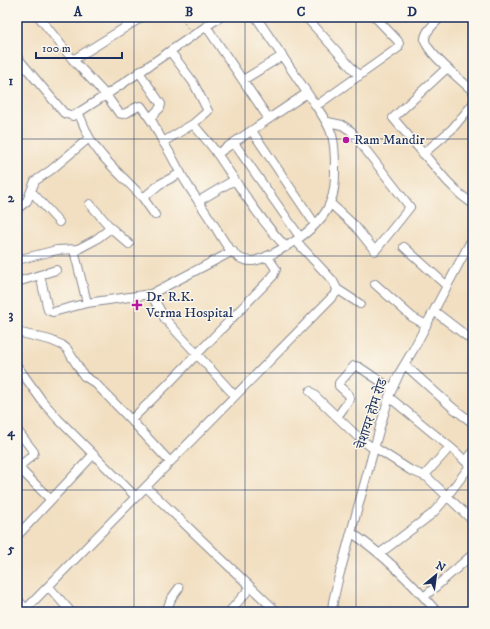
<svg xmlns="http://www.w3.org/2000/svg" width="490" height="629" viewBox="0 0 490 629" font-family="'IM FELL DW Pica','Noto Serif Devanagari',serif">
	<rect width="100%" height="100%" fill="#fbf7ec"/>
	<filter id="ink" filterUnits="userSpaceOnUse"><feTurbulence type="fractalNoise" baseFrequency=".025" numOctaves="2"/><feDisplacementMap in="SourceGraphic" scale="8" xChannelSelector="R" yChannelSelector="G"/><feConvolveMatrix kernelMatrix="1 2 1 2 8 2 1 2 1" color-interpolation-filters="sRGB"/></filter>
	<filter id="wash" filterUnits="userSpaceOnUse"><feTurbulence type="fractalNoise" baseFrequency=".012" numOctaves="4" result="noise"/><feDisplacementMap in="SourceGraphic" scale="16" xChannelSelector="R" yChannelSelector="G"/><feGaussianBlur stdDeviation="0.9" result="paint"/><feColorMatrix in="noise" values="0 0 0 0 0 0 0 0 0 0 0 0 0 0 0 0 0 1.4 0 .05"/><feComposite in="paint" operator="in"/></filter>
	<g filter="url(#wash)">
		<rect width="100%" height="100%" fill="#f2dfc1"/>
	</g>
	<g filter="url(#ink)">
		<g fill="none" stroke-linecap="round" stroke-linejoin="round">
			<defs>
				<path id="minor" d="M39,17L73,60L106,95L119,113C127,117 133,106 141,106L153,123L163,142
					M256,17L316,106L398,48L399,44L398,41L375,17
					M306,17L359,76
					M441,17C436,22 424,32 425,40C426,52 463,82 473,91
					M206,26L269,119
					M170,51L193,82L208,111L193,124L163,142C170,152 175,163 181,174C191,191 203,208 214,225C221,236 228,251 240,258C252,265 263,258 274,253C294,243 322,225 330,203C335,192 335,180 335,168C335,138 333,130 316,106
					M17,57L64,113L73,116L106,95L220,17
					M73,60L142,17
					M447,68L393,118L447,181L461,195L473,204
					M139,72L161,104L160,108L150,118
					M243,80L282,56
					M79,114C82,121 85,129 89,137C101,159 126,179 143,198
					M328,122L342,125L351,131L410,207L375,251L355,226L330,203
					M193,124C201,134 211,144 218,155C239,186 260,220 286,247
					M252,131L315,224
					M234,143L300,237
					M217,154L307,93
					M423,154L452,129L473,104
					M31,191L59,222
					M199,201L234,180
					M17,209L27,201L35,181L51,170L89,138
					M155,215L143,198L160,184L181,173
					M111,228L129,244
					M404,247L447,286
					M17,260L57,250L78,249
					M40,275L48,310L53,312L87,303L151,294L233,251
					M17,282L56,270
					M375,284L412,317L426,325
					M337,289L360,304
					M151,294L165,319L235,396
					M87,303L75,254L78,249L95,240L111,228L90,204
					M434,311L473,341
					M17,330L21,333L50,340L62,345L67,349L84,376L95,383L131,420L168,384L273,276L276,269L267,256
					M405,365L453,408L473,423
					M17,366L43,402L58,419L136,497
					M310,391L358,437L374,449
					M389,397L456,452L473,469
					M337,417L350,399L349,395L339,386V383L354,366L359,367L392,389
					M131,420L170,462
					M17,430L34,452L33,455L22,464L21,470L51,500
					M374,447L410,470L427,477L473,521
					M466,461L473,452
					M424,476L450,447
					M146,487L277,612
					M352,533C383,554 413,584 437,612
					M17,536L93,455
					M379,554L432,514L441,504L470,466
					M49,587L71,612
					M424,597L473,554
					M17,599L26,609
					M23,612L336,293L337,289L333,281L296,241
					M166,612L171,599L179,588
					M229,612L251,587
					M332,612L333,602L338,580L380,427L390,394L400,372L413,350L473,237"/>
			</defs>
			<use href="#minor" stroke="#868790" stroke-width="10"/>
			<path stroke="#868790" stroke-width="1" stroke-dasharray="3 3" stroke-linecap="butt" d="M180,17L189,30"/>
			<use href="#minor" stroke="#fff" stroke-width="8"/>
		</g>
	</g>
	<path fill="none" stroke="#1b2f5e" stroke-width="1" stroke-opacity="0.55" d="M134,17V612M245,17V612M356,17V612M17,139H473M17,256H473M17,373H473M17,490H473"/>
	<g fill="#b5179e" stroke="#fbf7ec" stroke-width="1.5">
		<circle cx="346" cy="140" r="4"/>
		<path d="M135 299h4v4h4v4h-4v4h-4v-4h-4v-4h4z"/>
	</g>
	<g text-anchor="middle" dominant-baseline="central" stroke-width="3" stroke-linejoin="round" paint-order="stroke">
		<g font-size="14" fill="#1b2f5e" stroke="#fbf7ec" text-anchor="start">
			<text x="354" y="140">Ram Mandir</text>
			<text x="146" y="297">Dr. R.K.<tspan x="146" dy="16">Verma Hospital</tspan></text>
		</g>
		<g font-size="14" fill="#1b2f5e" stroke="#fbf7ec">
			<text transform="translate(372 414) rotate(-72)">चेशायर होम रोड</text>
		</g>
	</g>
	<rect width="490" height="629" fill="none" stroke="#fbf7ec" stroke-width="44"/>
	<g transform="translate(436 575) rotate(29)" stroke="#fbf7ec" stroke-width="3" paint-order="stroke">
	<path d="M0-3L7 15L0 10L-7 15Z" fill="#1b2f5e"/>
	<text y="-6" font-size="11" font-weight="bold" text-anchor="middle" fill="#1b2f5e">N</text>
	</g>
	<path d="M36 52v6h86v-6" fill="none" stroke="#1b2f5e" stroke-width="2"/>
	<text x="42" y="52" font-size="12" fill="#1b2f5e" stroke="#fbf7ec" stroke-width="3" paint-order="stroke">100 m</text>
	<rect x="22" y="22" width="446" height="585" fill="none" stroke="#1b2f5e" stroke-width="1.5"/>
	<g font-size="13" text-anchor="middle" font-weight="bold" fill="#1b2f5e">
		<text x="78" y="16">A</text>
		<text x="189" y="16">B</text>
		<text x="301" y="16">C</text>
		<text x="412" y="16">D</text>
		<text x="11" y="85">1</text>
		<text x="11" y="202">2</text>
		<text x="11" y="319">3</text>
		<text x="11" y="436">4</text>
		<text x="11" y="553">5</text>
	</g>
</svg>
